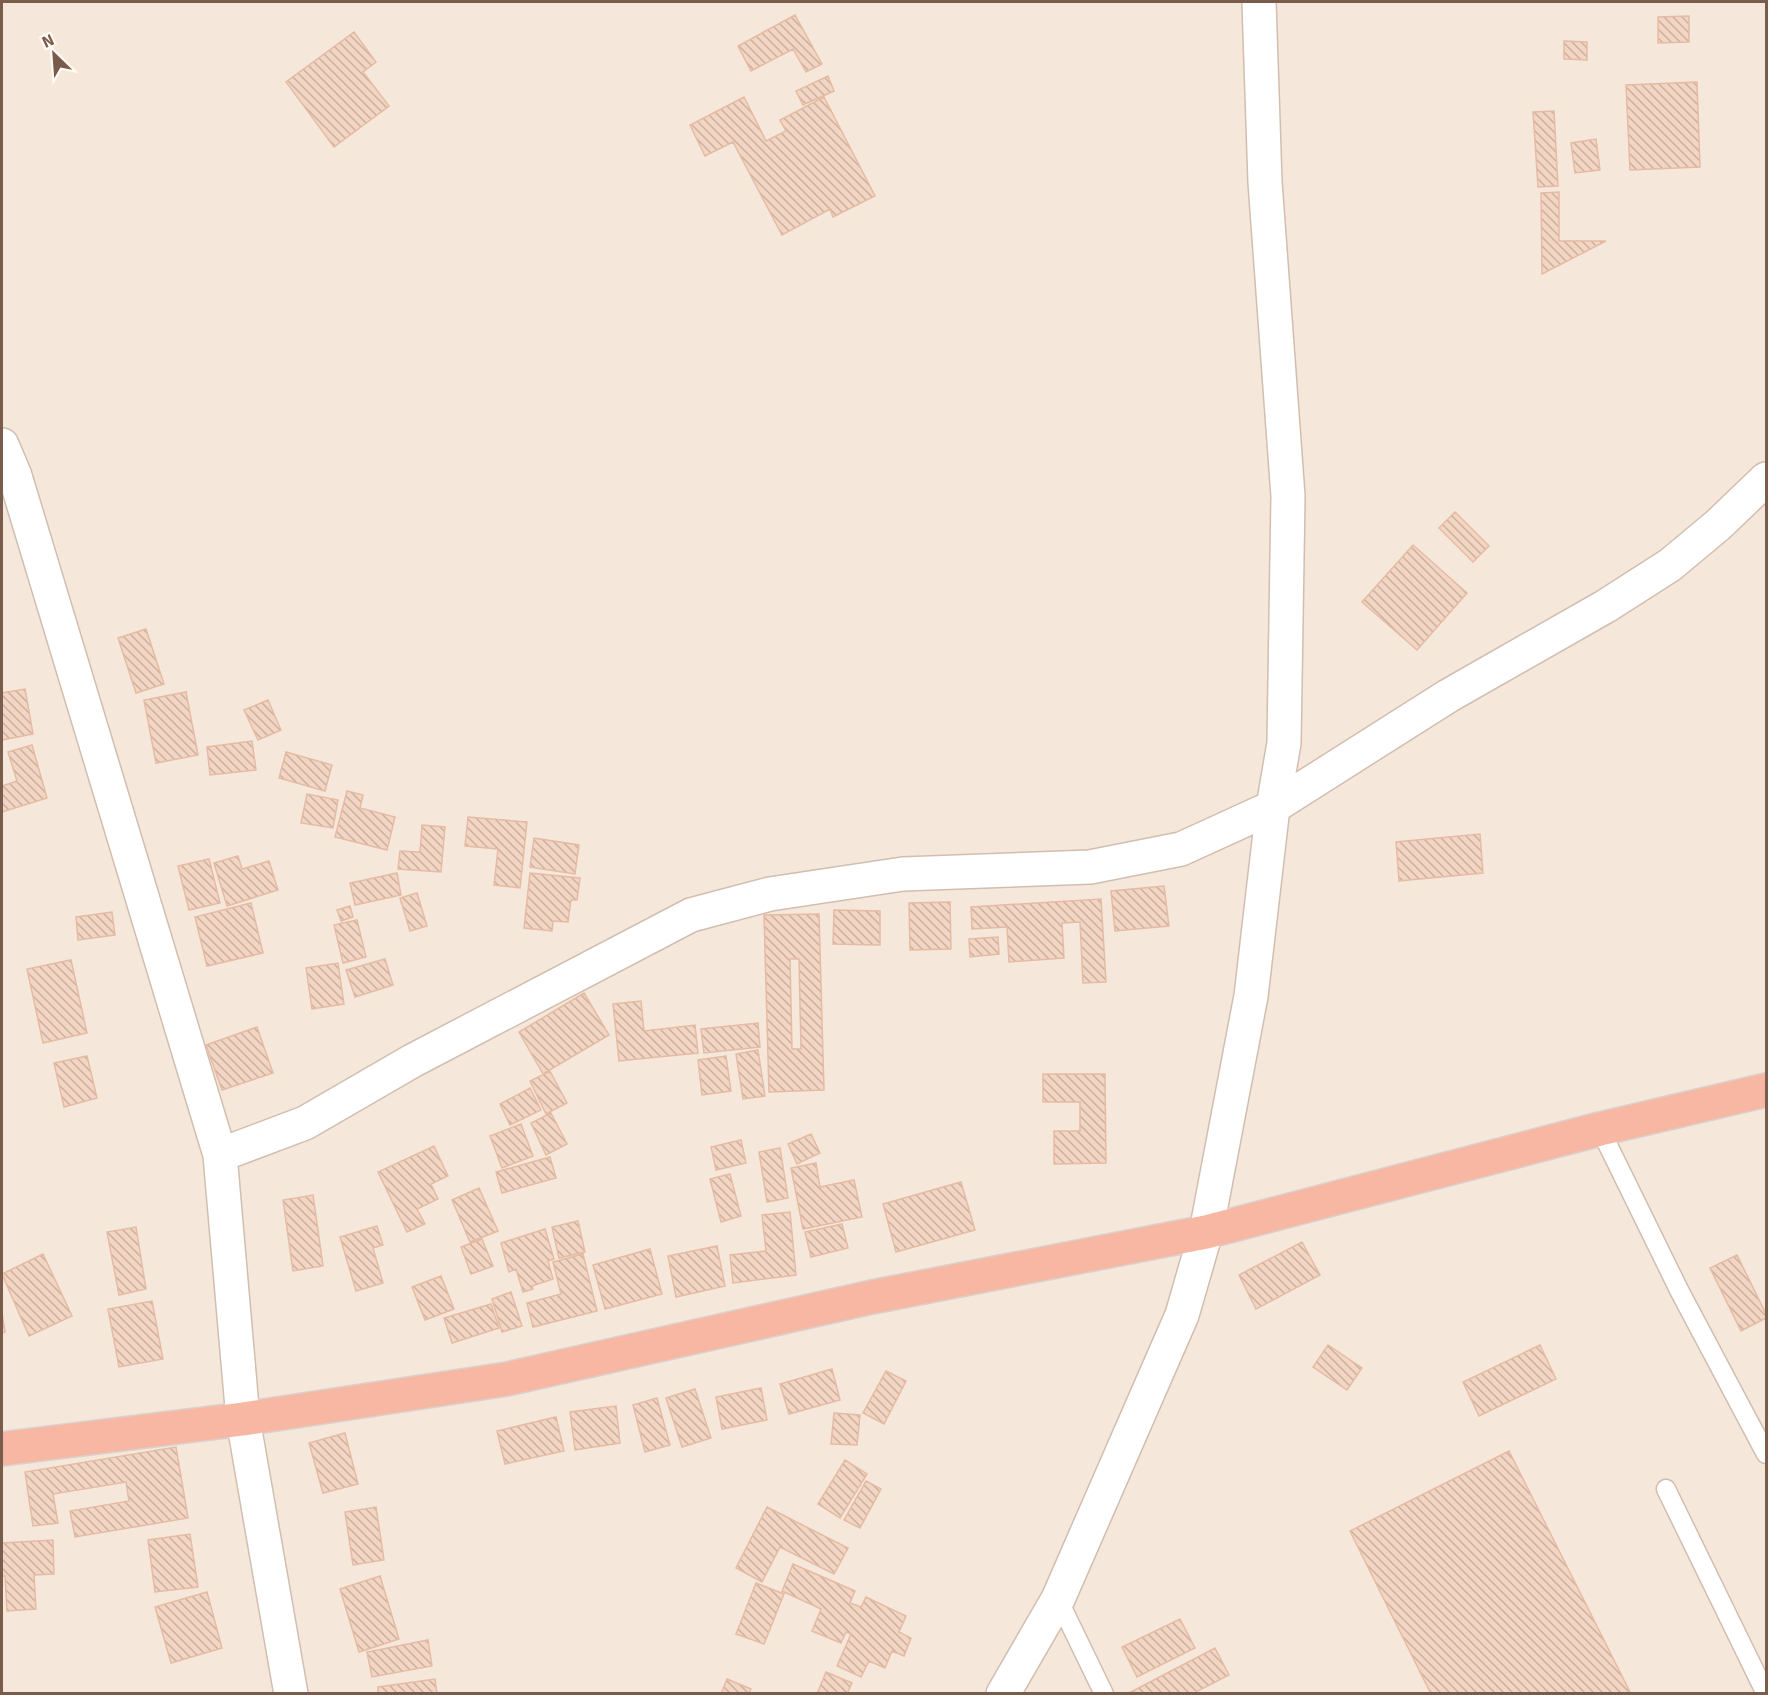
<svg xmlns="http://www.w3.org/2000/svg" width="1768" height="1695" viewBox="0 0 1768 1695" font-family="Signika,sans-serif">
	<defs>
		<pattern id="building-back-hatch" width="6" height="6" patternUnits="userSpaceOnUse" patternTransform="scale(1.5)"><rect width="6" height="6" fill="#f3d5c3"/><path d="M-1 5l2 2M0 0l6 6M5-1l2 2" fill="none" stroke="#cab0a1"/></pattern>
	</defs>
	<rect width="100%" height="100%" fill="#fdf6ec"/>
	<path fill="#f5e8da" d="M2,2H1766V1693H2Z"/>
	<path fill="url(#building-back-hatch)" stroke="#e6bba3" stroke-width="1.5" fill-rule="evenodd" d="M795,15L822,64L806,72L793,49L751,71L738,46Z
		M1689,16V42L1658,43V17Z
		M354,32L376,62L363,72L389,106L334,147L286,82Z
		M1564,41L1587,42V60L1564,59Z
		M828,76L834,91L803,105L796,91Z
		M1697,82L1700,167L1630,170L1626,85Z
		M744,97L766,141L786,131L780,120L824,97L875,196L833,217L830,209L782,235L733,142L705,156L690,125Z
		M1554,111L1558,186L1538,187L1533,112Z
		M1596,139L1600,170L1575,173L1571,143Z
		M1559,192V241H1606L1542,274L1541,193Z
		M1455,512L1489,546L1473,562L1439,528Z
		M1413,545L1467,593L1417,650L1362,602Z
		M146,629L164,684L136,693L118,638Z
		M25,689L33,734L2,740V693Z
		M186,692L198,755L156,763L144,700Z
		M268,700L281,730L258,740L244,710Z
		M252,741L256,770L210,775L207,747Z
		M32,745L47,798L2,812V786L17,781L8,752Z
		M286,752L332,765L325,791L279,778Z
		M347,791L363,795L360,808L395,817L387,850L335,837Z
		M307,794L338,800L333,828L301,823Z
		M468,817L527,822L520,888L494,885L498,849L465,846Z
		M422,825L445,827L441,872L398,869L400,851L420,852Z
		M1480,834L1483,873L1399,881L1396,842Z
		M534,838L579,845L575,874L530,867Z
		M238,856L242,869L269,861L278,890L227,906L214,863Z
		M209,859L220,903L189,910L178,866Z
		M397,873L401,895L355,905L350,883Z
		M530,873L580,878L577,900H571L568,922L553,921L552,931L524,928Z
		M1164,886L1169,926L1115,931L1111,891Z
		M417,893L427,926L410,931L400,898Z
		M1101,899L1106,982L1083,983L1080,922L1062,923L1064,958L1009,962L1007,927L972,929L971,907Z
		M950,902L951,949L910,950L909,903Z
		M251,903L263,953L207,966L195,917Z
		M350,906L353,917L341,921L337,910Z
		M834,910L880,911V945L833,944Z
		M112,912L115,935L78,940L76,917Z
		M819,914L824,1090L769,1092L764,915ZM790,959H799L801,1049H792Z
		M357,920L366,957L343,963L334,925Z
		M998,937L999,954L970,957L969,939Z
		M385,959L393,985L355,997L346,970Z
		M71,960L87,1033L43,1043L27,969Z
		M338,963L344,1004L312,1009L306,968Z
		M584,993L609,1035L543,1074L519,1032Z
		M641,1001L644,1031L695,1025L698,1053L619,1061L613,1004Z
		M758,1023L760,1047L704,1053L701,1029Z
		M257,1027L273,1073L222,1090L206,1045Z
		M758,1050L765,1096L743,1099L736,1054Z
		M87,1056L97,1098L64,1107L54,1063Z
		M726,1056L731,1091L702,1095L698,1060Z
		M550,1071L567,1103L546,1114L530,1081Z
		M1043,1074H1105L1106,1163L1054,1164V1131H1080V1102H1043Z
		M530,1088L541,1110L510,1125L500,1104Z
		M551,1113L567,1144L546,1155L531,1123Z
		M521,1124L533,1156L502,1168L490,1136Z
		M811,1134L820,1153L797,1164L788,1144Z
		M741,1140L746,1163L716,1170L711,1147Z
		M434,1146L448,1176L431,1184L438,1199L417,1209L425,1224L407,1232L378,1172Z
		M780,1148L788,1198L767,1202L759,1152Z
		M550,1157L556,1178L502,1193L496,1172Z
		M816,1163L820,1187L854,1180L862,1217L803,1229L791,1168Z
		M730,1174L741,1216L721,1222L710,1179Z
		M961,1182L975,1230L896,1252L883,1204Z
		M479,1188L498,1231L470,1242L452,1200Z
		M313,1195L323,1266L293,1271L283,1200Z
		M790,1212L796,1275L733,1283L730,1255L766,1251L762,1215Z
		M578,1221L585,1252L559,1258L552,1227Z
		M842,1224L848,1248L811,1257L805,1232Z
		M377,1226L383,1245L373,1248L383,1283L356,1291L340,1237Z
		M136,1227L146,1289L119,1295L107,1232Z
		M545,1229L554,1259L548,1261L553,1279L532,1286L533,1289L523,1292L516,1269L509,1272L501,1243Z
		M482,1239L493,1266L471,1274L461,1247Z
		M1302,1242L1320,1275L1256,1309L1239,1275Z
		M717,1246L725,1286L676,1297L668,1256Z
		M650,1249L662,1294L605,1309L593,1265Z
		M43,1254L72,1316L29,1336L2,1274Z
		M583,1254L597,1311L533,1327L527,1303L561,1294L553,1262Z
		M1737,1255L1766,1314V1318L1741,1331L1710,1268Z
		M441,1276L454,1309L425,1320L412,1287Z
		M511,1292L522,1326L502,1332L492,1299Z
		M152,1301L163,1359L119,1367L108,1309Z
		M491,1304L499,1328L452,1343L444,1318Z
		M2,1312L5,1332L2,1333Z
		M1328,1345L1362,1368L1347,1390L1313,1367Z
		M1540,1345L1556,1379L1479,1416L1463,1382Z
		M832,1369L840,1400L789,1414L780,1384Z
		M886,1371L906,1381L884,1424L863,1413Z
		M761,1388L767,1420L722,1429L716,1397Z
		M695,1389L711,1438L682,1447L666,1398Z
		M657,1398L670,1445L645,1452L633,1405Z
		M616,1406L620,1443L575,1450L570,1412Z
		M834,1413L860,1415L857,1445L831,1444Z
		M556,1417L564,1451L505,1464L497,1431Z
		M345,1433L358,1484L323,1493L309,1443Z
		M176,1447L188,1518L75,1537L70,1511L129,1501L126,1482L53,1494L58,1523L33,1526L25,1472Z
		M1509,1451L1631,1694H1431L1350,1531Z
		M845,1460L867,1474L840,1518L818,1504Z
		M866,1481L881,1489L860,1528L844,1520Z
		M376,1507L384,1560L353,1565L345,1512Z
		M767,1507L848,1548L834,1574L780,1547L762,1582L736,1568Z
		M190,1534L198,1587L155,1592L148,1540Z
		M53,1540L54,1574L34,1575L36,1609L7,1611L5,1576H2V1543Z
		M793,1564L855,1591L850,1603L861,1607L866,1597L906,1616L899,1632L911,1638L904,1656L892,1651L885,1668L869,1661L861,1677L837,1666L851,1634L846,1632L841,1643L812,1631L821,1609L782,1591Z
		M380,1576L399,1639L359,1652L340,1589Z
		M756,1583L784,1594L764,1644L736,1634Z
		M207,1592L222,1648L171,1663L155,1607Z
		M1180,1619L1195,1648L1137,1677L1122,1647Z
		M428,1640L432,1666L372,1677L367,1652Z
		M1215,1648L1229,1675L1192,1694H1127Z
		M826,1672L852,1683L847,1694H817Z
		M435,1679L437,1694H378V1687Z
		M727,1679L751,1689L749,1694H721Z"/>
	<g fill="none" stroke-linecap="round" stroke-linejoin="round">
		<defs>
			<path id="lane" d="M1600,1129L1680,1292L1766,1454
				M1666,1489L1766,1694
				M1058,1599L1104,1694"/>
			<path id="street" d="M2,445L15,476L220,1155L243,1419L291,1694
				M220,1155L305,1123L412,1061L691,915L770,894L903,874L1090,867L1181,849L1273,807L1448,696L1606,606L1670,565L1718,525L1766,479
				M1003,1694L1058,1599L1182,1315L1206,1232L1251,996L1273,807L1284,743L1288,496L1265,182L1259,2"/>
			<path id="highway" d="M2,1449L243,1419L507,1379L872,1297L1206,1232L1600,1129L1766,1090"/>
		</defs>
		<use href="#lane" stroke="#d1beb0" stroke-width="21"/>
		<use href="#street" stroke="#d1beb0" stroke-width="36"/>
		<use href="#highway" stroke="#dad1cd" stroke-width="36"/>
		<use href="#lane" stroke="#fff" stroke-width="18"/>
		<use href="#street" stroke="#fff" stroke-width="33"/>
		<use href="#highway" stroke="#f7b7a3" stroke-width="33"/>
	</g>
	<rect width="1768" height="1695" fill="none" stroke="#7a5c4d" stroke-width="6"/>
	<g transform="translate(54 54) rotate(335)" stroke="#fffaf3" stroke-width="4.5" paint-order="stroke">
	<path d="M0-4.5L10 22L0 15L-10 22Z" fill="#7a5c4d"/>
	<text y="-9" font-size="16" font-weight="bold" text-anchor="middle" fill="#7a5c4d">N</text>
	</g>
</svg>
